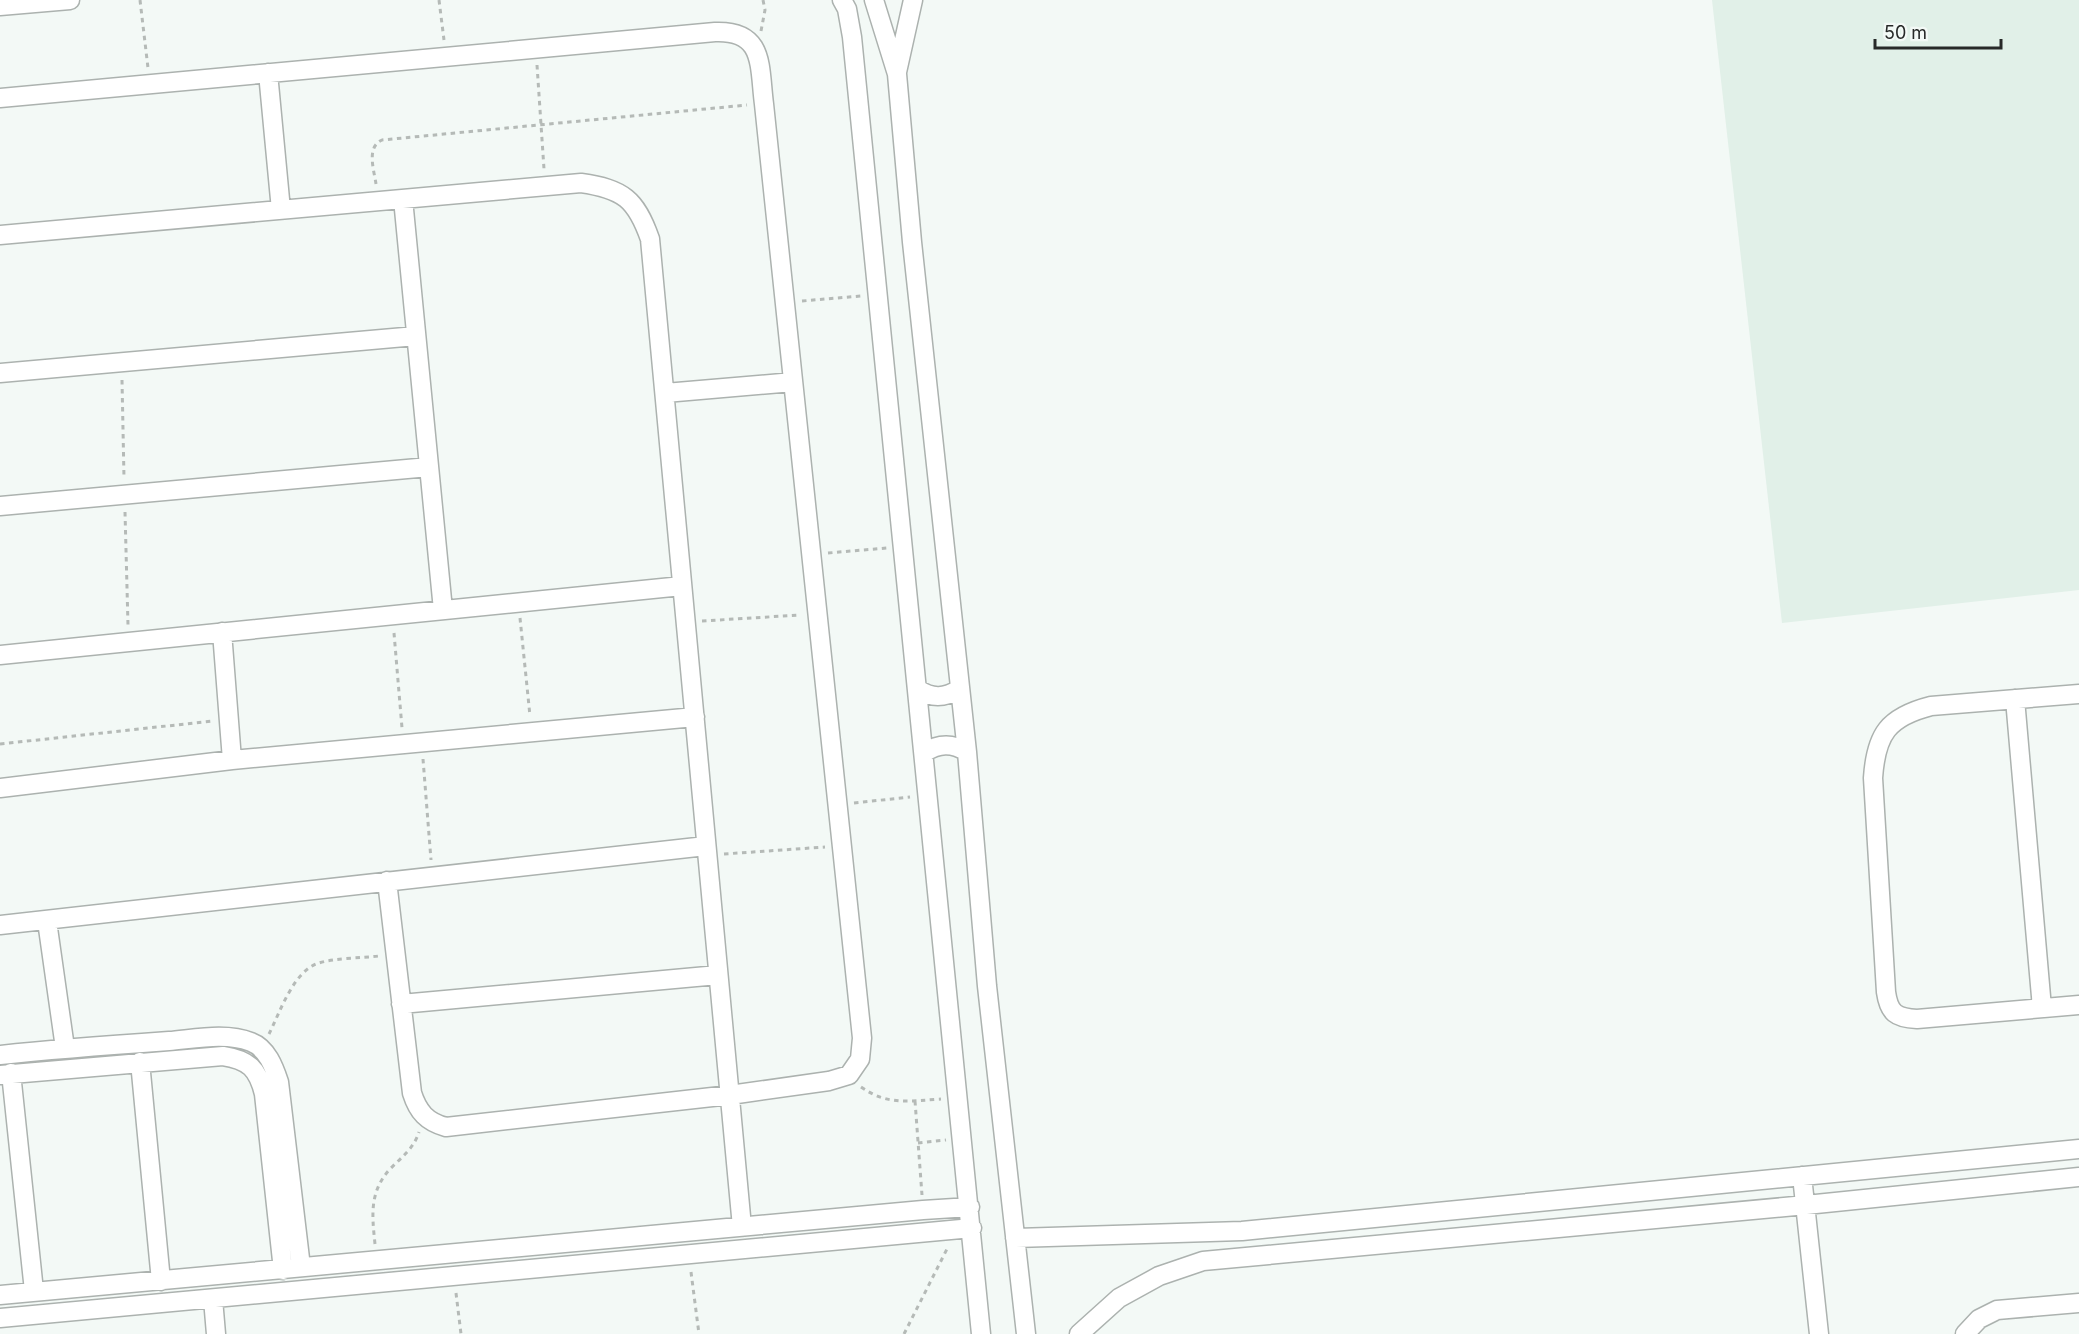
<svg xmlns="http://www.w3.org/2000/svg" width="2079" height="1334" viewBox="0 0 2079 1334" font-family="Inter,sans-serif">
	<rect width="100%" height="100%" fill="#f3f9f6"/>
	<path fill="#e1f0e8" d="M1712,0H2079V590L1782,623Z"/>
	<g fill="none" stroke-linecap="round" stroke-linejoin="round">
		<defs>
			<path id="minor" d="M842,0L847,9L852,37L981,1334
				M874,0L897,74L912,242L967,752L987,986L1026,1334
				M0,6L70,0
				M897,72L913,0
				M268,73L281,210
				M0,98L715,32C765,30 759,66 764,104L862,1038L860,1059L849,1075L829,1081L730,1095L446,1127C427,1122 418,1112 412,1093L387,881
				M403,199L443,610
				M0,235L581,183C623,189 636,199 650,239L742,1227
				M0,373L416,336
				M665,393L793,382
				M0,506L429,467
				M222,632L232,760
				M0,655L682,586
				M918,689C932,699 945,698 959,689
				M2079,694L1931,706C1888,717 1876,734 1873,778L1886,992C1889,1013 1896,1018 1917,1019L2079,1005
				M2015,699L2042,1008
				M924,753C939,743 952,743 967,752
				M0,788L232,760L695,717
				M47,921L65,1048
				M0,925L706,846
				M401,1004L718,975
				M0,1055C56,1049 112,1045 169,1041C194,1039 226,1032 251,1042C267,1048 274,1067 279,1082L301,1267
				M140,1062L161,1281
				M11,1073L34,1291
				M0,1075L223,1056C249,1060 258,1069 264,1094L283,1270
				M1802,1176L1819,1334
				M1015,1238L1242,1231L2079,1149
				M0,1295L923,1210L970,1207
				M213,1299L216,1334
				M0,1318L972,1228
				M1079,1334L1119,1298L1159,1276L1203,1261L1806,1205L2079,1177
				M1965,1334L1979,1319L1997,1310L2079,1303"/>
		</defs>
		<use href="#minor" stroke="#acb2af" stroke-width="21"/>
		<path stroke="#b5bab7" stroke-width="3" stroke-dasharray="4.5 4.5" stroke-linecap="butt" d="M140,0L148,68
			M439,0L444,40
			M761,31L765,10L763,0
			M537,65L544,169
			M376,184C374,170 366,147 382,140L747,105
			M802,301L861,296
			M122,380L124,478
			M125,512L128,625
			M828,553L887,548
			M520,618L530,716
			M702,621L800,615
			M394,633L402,728
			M0,744L213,721
			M423,759L431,860
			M854,803L910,797
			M724,854L825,847
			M269,1034C280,1012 294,970 319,963C334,958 362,958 379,956
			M861,1087C888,1106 910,1101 941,1099
			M915,1101L922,1195
			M918,1143L946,1140
			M375,1244C372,1215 369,1191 391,1168C402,1157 414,1148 419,1132
			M691,1272L699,1334
			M456,1293L461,1334
			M904,1334L948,1247"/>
		<use href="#minor" stroke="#fff" stroke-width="18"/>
	</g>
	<path d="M1875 39v9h126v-9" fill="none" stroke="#272928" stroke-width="3"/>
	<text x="1884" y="39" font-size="18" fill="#272928" stroke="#f3f9f6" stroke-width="4.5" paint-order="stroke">50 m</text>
</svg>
